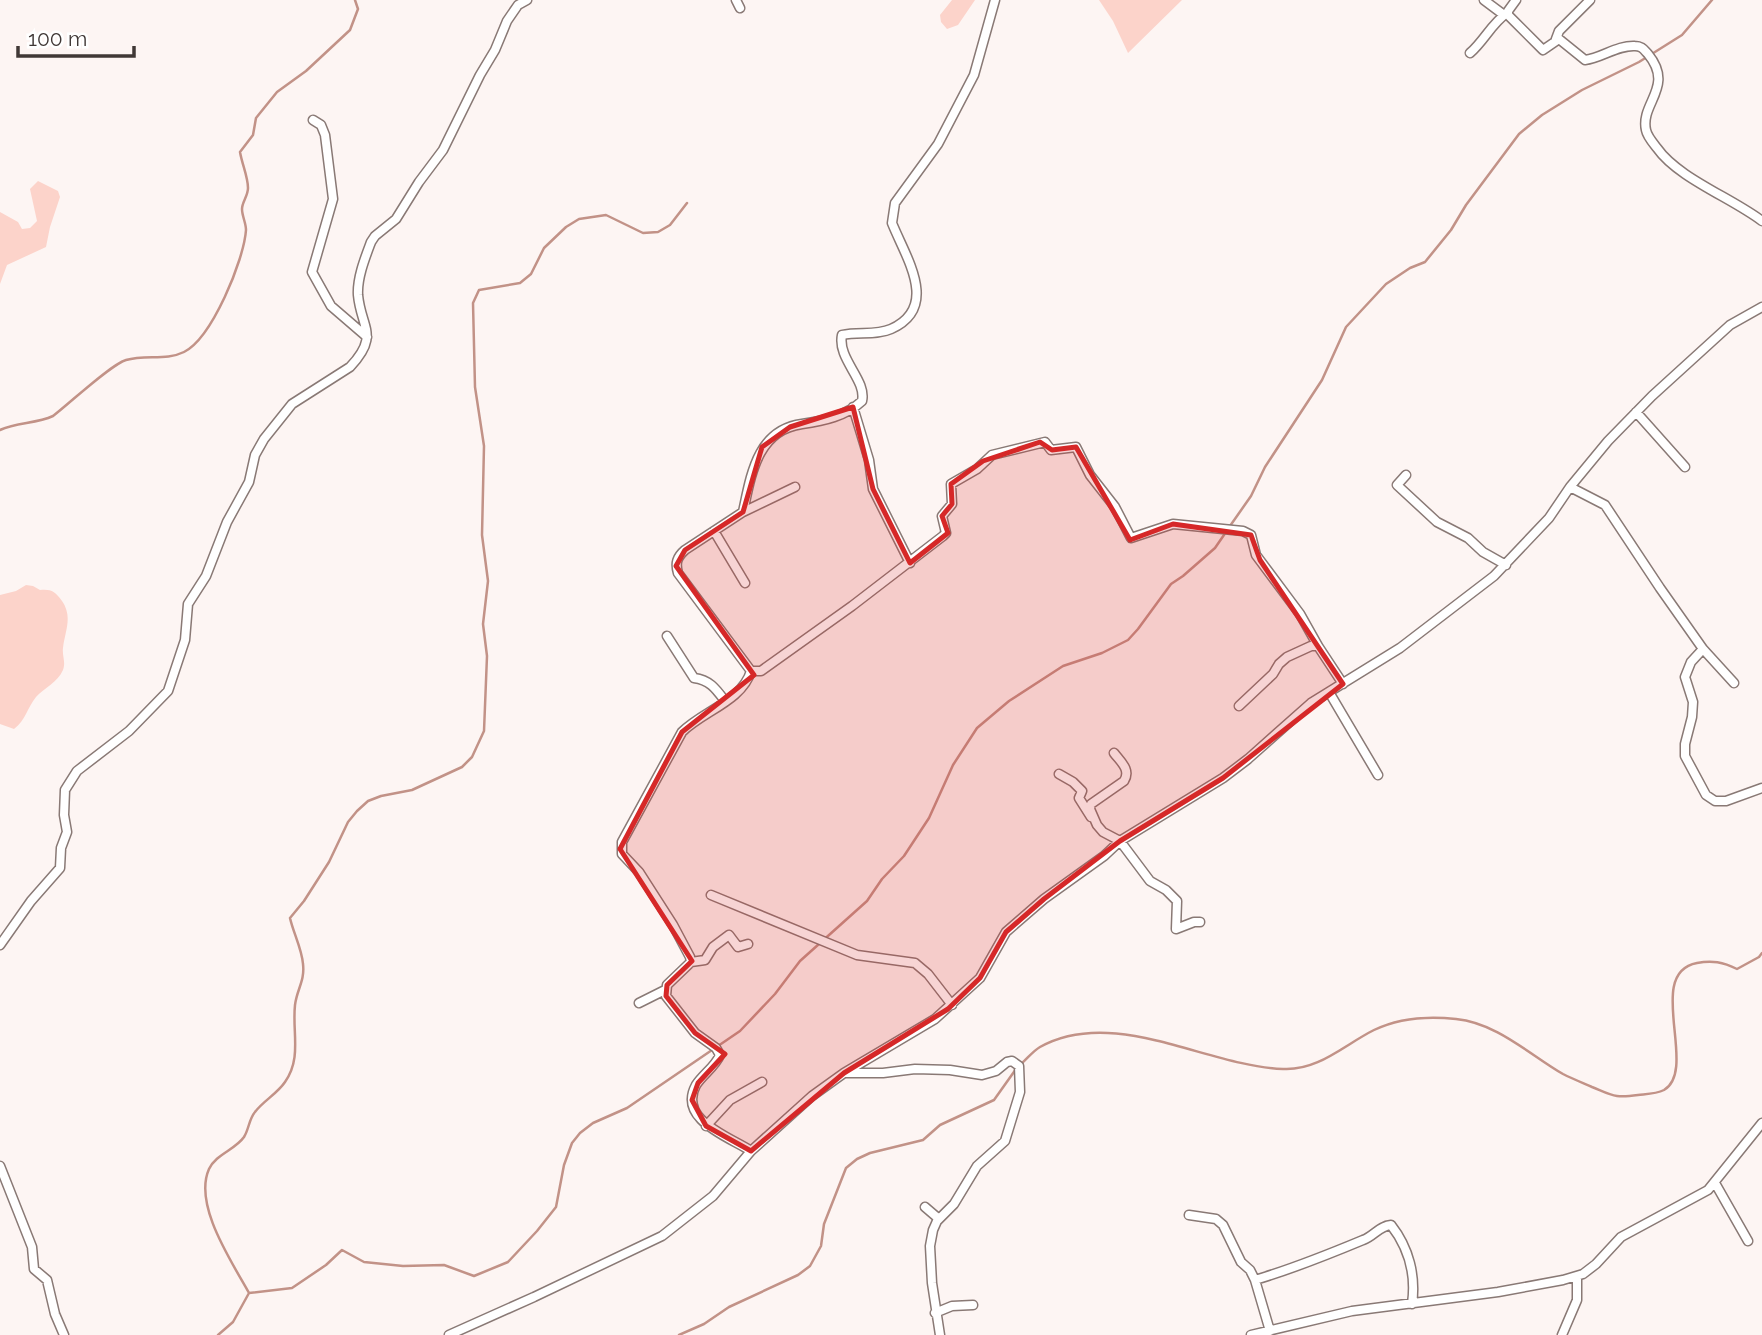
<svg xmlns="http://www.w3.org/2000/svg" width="1762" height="1335" viewBox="0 0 1762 1335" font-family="Raleway,sans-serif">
	<rect width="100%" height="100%" fill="#fdf5f3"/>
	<path fill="#fcd3ca" d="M952,0H975L958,25L947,29L941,22L940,15Z
		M1099,0H1182L1128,53L1113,21Z
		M38,181L58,191L60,197L50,227L46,247L7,265L0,284V212L18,222L22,229L30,228L37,221L30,189Z
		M26,585L33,586L40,590C51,589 55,591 62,601C73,617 65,631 63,648C62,656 66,662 63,670C58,682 44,688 36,697C27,708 26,720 14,729L0,724V595L16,591Z"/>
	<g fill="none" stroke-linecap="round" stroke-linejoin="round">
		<path stroke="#c29287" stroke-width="2.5" d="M0,430C17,422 36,424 53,416C69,404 110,365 126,360C145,354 166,361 184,352C212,338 244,260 246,230C246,223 242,216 242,209C242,202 248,196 248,188C248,177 242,164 240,152L253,135L256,118L277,92L306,71L350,30L358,9L355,0
			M1230,526L1251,496L1265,467L1322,380L1346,327L1386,284L1410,268L1425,262L1451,230L1466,205L1519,134L1542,115L1582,90L1639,62L1682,35L1712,0
			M718,1046L740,1031L775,994L800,961L867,901L882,879L904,856L929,818L953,765L977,728L1009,701L1063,666L1102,653L1128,640L1138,629L1171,584L1183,576L1215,548L1226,532
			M1021,1064C1027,1059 1033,1051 1040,1047C1114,1006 1206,1066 1283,1069C1318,1071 1344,1045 1374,1030C1399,1018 1429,1016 1456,1019C1497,1023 1530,1055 1563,1074C1573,1079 1583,1083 1592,1087C1600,1090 1609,1095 1617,1096C1624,1097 1631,1096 1638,1095C1647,1094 1656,1094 1664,1090C1699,1069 1644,973 1697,963C1712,960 1723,962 1737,969L1759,957L1762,953
			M249,1293C232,1262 193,1205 209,1169C216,1154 235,1150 244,1137C249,1129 249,1119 255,1112C263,1101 277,1094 285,1082C302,1058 292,1032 295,1005C297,989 305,981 303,964C302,949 293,932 290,918L304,901L329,862L348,822L357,811L368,801L381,796L412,790L462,767L472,757L484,731L487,656L483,624L488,581L482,535L484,446L475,387L473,303L479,290L520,283L531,274L544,248L566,227L579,219L606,215L643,233L658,232L670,225L687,203
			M218,1335L233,1322L249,1293L292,1288L326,1265L342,1250L364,1262L403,1266L444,1265L474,1276L508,1262L537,1231L556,1207L564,1165L572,1143L580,1133L593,1123L627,1108L712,1050
			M679,1335L704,1324L729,1307L798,1275L810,1266L821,1246L824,1224L846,1168L857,1159L870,1153L923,1140L940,1125L994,1100L1016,1069"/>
		<defs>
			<path id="minor" d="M736,0L740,8
				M1484,0L1504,15
				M1516,0L1508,11V15L1543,50L1559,39L1585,60C1602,58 1617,45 1635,46C1642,46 1644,50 1648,54C1675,87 1640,103 1646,130C1647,136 1653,143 1657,148C1678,178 1732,198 1762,221
				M1556,39L1559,31L1590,0
				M1470,53C1484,41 1492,23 1507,13
				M313,120L321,125L325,135L333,199L312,272L331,306L367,337
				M853,407L869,460L873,489L910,563
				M1636,412L1685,467
				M1406,475L1397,485L1437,522L1468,538L1483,552L1506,565
				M1570,487L1605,505L1660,588L1703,649L1691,662L1685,677L1693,702L1692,717L1685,744V756L1706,795L1715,801H1726L1762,788
				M743,512L795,487
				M714,531L745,583
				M667,636L694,678C710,680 716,689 725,701
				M1703,649L1734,683
				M751,671L678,573C675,563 677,557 685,550L743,512C751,475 757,430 802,424C824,421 846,416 862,401C867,380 837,359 842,335C858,331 875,336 891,329C940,307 906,258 892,223L895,203L938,144L974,75L995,0
				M1329,692L1378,775
				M1239,706L1273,674L1279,664L1287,657L1311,646H1318L1343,684
				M1114,753C1121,762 1131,770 1124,781L1091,804L1090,809L1097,825L1103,832L1120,841L1150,881L1166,890L1177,901L1176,929L1194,922H1200
				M1059,774L1073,782L1082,791L1079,798L1091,817
				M711,895L857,955L915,963L928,974L952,1005
				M0,945L31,901L60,868L61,848L67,832L64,815L65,790L77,771L129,731L168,691L185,640L188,604L206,576L227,522L249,482L255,455L264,439L292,404L350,367C380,335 361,328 358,295C357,278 365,258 371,242L375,236L396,219L419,182L443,150L480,75L495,50L507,21L518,5L527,0
				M691,962L705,960L713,947L729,935L738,947L748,944
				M639,1003L665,990
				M846,1073H883L915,1069L950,1070L982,1075L996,1071L1007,1062L1012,1061L1019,1066L1020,1092L1005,1141L977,1166L954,1204L937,1221L933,1230L930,1246L932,1283L940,1335
				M706,1126L730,1100L762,1082
				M751,1151C730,1137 677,1120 696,1085C703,1074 715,1067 720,1055L716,1048L695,1033L666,996L667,985L691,962L690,957L673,925L639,872L622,854V842L682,732C703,711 742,701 751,671H761L852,606L943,536L946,533L942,516L952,504L951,484L977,469L992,455L1045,442L1051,450L1076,447L1090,475L1115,507L1131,538L1173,524L1243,531L1251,535L1256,555L1300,614L1318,646
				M0,1166L32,1247L34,1269L47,1280L55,1314L64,1335
				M1715,1183L1748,1241
				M925,1207L939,1219
				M1189,1215L1216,1219L1223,1225L1241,1262L1250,1270L1255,1280L1270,1331
				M1255,1280C1292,1269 1327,1255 1363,1240C1374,1236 1379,1226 1391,1225C1409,1248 1416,1276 1412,1304
				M935,1313L952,1306L973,1305
				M449,1335L534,1297L662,1236L713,1196L751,1151L812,1096L844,1073L935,1019L980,978L1006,932L1044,899L1104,856L1120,841L1223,778L1248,759L1311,703L1400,648L1494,576L1549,518L1570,487L1608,441L1652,396L1730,325L1762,307
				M1251,1335L1352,1311L1498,1292L1563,1280L1583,1274L1596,1264L1621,1237L1708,1190L1762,1123
				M1562,1335L1577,1300V1276"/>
		</defs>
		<use href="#minor" stroke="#897975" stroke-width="11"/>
		<use href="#minor" stroke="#fff" stroke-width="8"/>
	</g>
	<path fill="#d62828" fill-opacity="0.2" stroke="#d62828" stroke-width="5" stroke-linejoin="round" d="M853,407L873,489L910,563L948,533L942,516L952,504L951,484L983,461L1040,442L1052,450L1076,447L1130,540L1173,524L1251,535L1260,560L1343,684L1223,778L1120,841L1044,899L1006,932L980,978L948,1009L844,1073L751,1151L706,1126L692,1100L698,1083L725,1054L695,1033L666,996L667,985L692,961L620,849L682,732L754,675L676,566L685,550L743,512L762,447L790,427Z"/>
	<path d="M18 46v10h116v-10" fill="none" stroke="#403836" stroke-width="3.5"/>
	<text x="28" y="46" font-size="21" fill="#403836" stroke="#ffffff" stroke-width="5" paint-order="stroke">100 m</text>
</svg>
